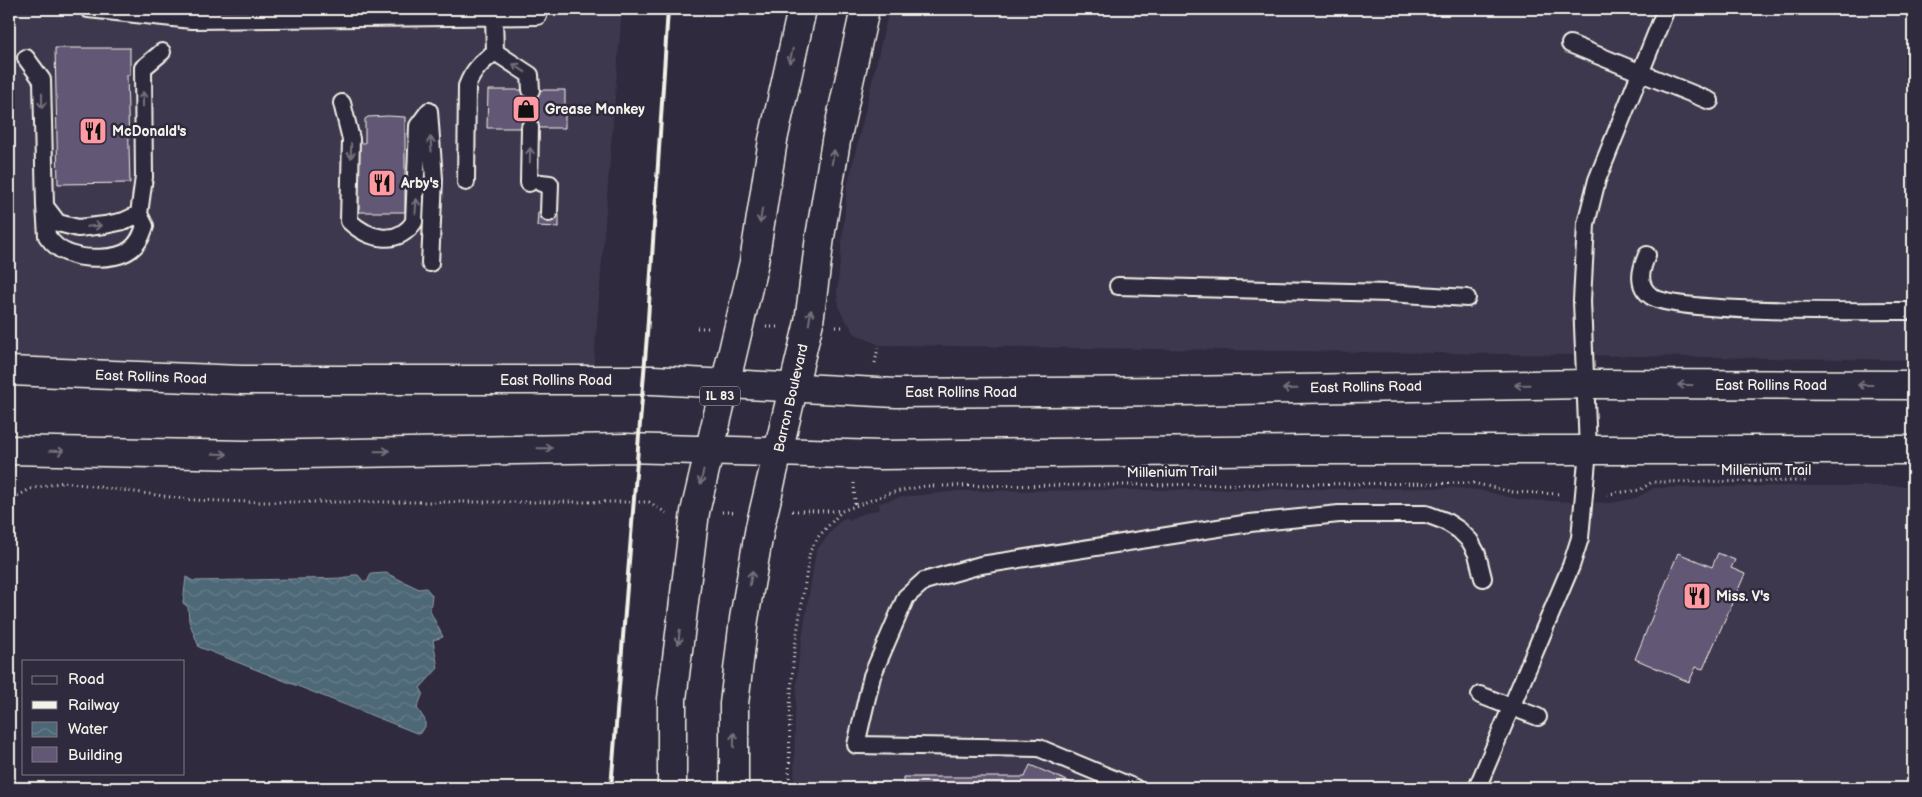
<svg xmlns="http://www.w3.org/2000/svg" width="1922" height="797" viewBox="0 0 1922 797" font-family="'Balsamiq Sans',sans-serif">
	<defs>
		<pattern id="water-waves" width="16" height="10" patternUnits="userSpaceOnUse" patternTransform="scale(1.25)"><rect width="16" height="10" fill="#4e6777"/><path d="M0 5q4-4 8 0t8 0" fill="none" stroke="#687d8a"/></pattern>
	</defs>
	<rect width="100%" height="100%" fill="#2f2a3d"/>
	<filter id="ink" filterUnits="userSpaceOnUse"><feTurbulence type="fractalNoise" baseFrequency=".02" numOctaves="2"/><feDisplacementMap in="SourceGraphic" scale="10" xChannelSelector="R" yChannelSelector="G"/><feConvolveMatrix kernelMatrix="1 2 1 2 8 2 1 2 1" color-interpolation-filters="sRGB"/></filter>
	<g filter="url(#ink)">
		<path fill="#3e384e" d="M9,9H622L593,374L348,372L9,363Z
			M889,9H1913V360L879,345L855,334L840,311L837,293L847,188Z
			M1786,486H1913V788H794L795,717L798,664L816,551L837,524L846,517L850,521L856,516L880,509L879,503L901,497L958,491L1454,488L1479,490L1522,500L1611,503L1636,498L1654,488Z"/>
		<path fill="url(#water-waves)" stroke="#909ea4" d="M386,573L419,589L426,588L432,595L430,611L443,637L433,640L438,668L420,688L423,693L417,708L425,720V727L419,734L199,647L189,621L188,607L183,603L186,577L193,581L349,578L352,575H358L364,582H367L371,574Z"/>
		<path fill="#625875" stroke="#f4f1e8" d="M55,48H130V75H127L130,183L58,184Z
			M488,90H565V128H487Z
			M388,116L405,117V212H359L358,154L359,143H365V119L368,117Z
			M538,212L559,214V227L537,226Z
			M1678,553L1712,567L1718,553L1735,560L1731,568L1745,574L1703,669L1696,667L1689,682L1635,659Z
			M1030,765L1084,788H903V777H1025Z"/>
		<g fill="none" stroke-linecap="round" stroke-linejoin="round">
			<defs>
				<path id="lane" d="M88,9L192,20L538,16
					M1570,44L1710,101
					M495,52L530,75L531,90
					M26,58L42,80L45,206L58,223L78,228L105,225L124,221L139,214L144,177L143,68L162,52
					M342,103L351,139L349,221C368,239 397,247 414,222L418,126L429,111
					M429,111L434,179L430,263
					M466,182L467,86C473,70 482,62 495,52L494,17
					M529,183L530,127
					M541,183L550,184L549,213
					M45,206L47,236C52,243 59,250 68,253C83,260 118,260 131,249C139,243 142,235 145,226L139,214
					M1647,255C1641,269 1636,285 1651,296C1674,314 1873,311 1913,311
					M1118,286L1388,293L1467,298
					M1480,695L1538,717
					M1135,788L1039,748L856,745L872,676L906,597L924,581L981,565L1250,523L1339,514H1426L1445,521L1459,530L1470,541L1477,554L1483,578
					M1477,788L1571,566L1580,538L1588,450L1582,301L1586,224L1597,180L1666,9"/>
				<path id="secondary" d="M9,371L242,380H653L896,393L1183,391L1585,384L1913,385
					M9,450L245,455L625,448L881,455L1303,450H1913"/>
				<path id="primary" d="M672,788V699L695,512L754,262L773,140L802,9
					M734,788V704L744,619L760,527L809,322L820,237L836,141L865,9"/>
			</defs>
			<use href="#lane" stroke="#f4f1e8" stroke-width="20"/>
			<use href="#secondary" stroke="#f4f1e8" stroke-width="31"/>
			<use href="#primary" stroke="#f4f1e8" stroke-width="31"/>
			<path stroke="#f4f1e8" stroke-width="3" stroke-dasharray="1 4" stroke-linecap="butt" d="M766,327H780
				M836,327H845
				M697,328H710
				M875,363L878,348
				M854,483L855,504
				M1607,494L1640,490L1652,482L1808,481
				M9,501L30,489L64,482L192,500L250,502H649L666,513
				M792,511H842L890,493L925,486L1473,483L1513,492L1561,494
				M722,512H736
				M789,788L790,706L794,652L810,551L819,536L841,512"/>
			<use href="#lane" stroke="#2f2a3d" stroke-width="16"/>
			<use href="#secondary" stroke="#2f2a3d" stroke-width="28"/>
			<use href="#primary" stroke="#2f2a3d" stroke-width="28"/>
			<path stroke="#f4f1e8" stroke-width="4" d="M611,788L647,335L668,9"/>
		</g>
		<defs><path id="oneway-shaft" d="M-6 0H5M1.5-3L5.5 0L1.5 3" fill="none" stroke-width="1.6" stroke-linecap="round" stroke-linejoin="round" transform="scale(1.25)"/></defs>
		<g stroke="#747079">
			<use href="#oneway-shaft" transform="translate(791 56) rotate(103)"/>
			<use href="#oneway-shaft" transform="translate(519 68) rotate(-147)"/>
			<use href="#oneway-shaft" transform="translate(143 99) rotate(-90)"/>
			<use href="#oneway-shaft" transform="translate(42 101) rotate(90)"/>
			<use href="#oneway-shaft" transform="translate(431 144) rotate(-94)"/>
			<use href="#oneway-shaft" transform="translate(351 151) rotate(91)"/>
			<use href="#oneway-shaft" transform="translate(530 155) rotate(-89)"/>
			<use href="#oneway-shaft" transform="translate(833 157) rotate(-80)"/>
			<use href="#oneway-shaft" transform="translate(416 206) rotate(-86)"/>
			<use href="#oneway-shaft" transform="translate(761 216) rotate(99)"/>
			<use href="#oneway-shaft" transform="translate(94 226) rotate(-5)"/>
			<use href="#oneway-shaft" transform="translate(810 317) rotate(-81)"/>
			<use href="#oneway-shaft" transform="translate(1522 385) rotate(179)"/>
			<use href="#oneway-shaft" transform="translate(1685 385) rotate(-180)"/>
			<use href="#oneway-shaft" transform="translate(1865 385) rotate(-180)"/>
			<use href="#oneway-shaft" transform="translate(1290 389) rotate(179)"/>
			<use href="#oneway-shaft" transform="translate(545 448) rotate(-1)"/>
			<use href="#oneway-shaft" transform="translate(57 451) rotate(1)"/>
			<use href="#oneway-shaft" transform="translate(382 451) rotate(-1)"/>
			<use href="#oneway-shaft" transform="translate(220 454) rotate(1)"/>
			<use href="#oneway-shaft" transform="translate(702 477) rotate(102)"/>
			<use href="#oneway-shaft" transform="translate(751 578) rotate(-81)"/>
			<use href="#oneway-shaft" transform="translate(679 637) rotate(96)"/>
			<use href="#oneway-shaft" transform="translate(734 740) rotate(-89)"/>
		</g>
	</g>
	<defs>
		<symbol id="shop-square" viewBox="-11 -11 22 22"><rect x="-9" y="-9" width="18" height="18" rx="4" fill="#ff9aa2" stroke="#2f2a3d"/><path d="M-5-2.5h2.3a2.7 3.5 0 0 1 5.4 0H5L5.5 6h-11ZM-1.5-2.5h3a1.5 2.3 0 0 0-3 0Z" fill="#111"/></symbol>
		<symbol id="restaurant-square" viewBox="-11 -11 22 22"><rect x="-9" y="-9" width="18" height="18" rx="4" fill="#ff9aa2" stroke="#2f2a3d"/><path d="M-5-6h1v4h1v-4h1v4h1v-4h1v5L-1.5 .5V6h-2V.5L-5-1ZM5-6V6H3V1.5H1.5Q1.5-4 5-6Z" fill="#111"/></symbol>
	</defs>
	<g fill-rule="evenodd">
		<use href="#shop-square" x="510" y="93" width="32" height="32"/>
		<use href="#restaurant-square" x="77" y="115" width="32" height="32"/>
		<use href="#restaurant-square" x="366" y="167" width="32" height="32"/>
		<use href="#restaurant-square" x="1681" y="580" width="32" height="32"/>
	</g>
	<g text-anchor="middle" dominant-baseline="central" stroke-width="5" stroke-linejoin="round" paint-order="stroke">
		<rect fill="#2f2a3d" stroke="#b9b5b5" stroke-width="1" x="700" y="386.5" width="40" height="19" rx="4"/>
		<g font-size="12" font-weight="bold" fill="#f4f1e8">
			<text x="720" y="396">IL 83</text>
		</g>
		<g font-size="14" font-weight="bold" fill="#f4f1e8" stroke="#2f2a3d" text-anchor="start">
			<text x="545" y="109">Grease Monkey</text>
			<text x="112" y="131">McDonald's</text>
			<text x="401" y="183">Arby's</text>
			<text x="1716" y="596">Miss. V's</text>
		</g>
		<g font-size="14" fill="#f4f1e8" stroke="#2f2a3d">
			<text transform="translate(151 377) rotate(2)">East Rollins Road</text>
			<text x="556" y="380">East Rollins Road</text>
			<text x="1771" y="385">East Rollins Road</text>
			<text transform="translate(1366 387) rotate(-1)">East Rollins Road</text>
			<text x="961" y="392">East Rollins Road</text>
			<text transform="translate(791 398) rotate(-77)">Barron Boulevard</text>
			<text x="1766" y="470">Millenium Trail</text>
			<text transform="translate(1172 472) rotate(-1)">Millenium Trail</text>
		</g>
	</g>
	<rect width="1922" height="797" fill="none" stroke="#2f2a3d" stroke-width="30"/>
	<rect x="15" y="15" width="1892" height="767" fill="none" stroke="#f4f1e8" stroke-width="2" filter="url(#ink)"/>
	<rect x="22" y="660" width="162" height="115" fill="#2f2a3d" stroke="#7e7a81"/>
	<rect x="32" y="676" width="25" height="8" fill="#2f2a3d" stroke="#7e7a81"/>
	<text x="68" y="684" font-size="15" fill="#f4f1e8">Road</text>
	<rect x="32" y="701" width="25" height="8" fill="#f4f1e8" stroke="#7e7a81"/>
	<text x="68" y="710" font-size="15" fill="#f4f1e8">Railway</text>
	<rect x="32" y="722" width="25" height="15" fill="url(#water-waves)" stroke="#7e7a81"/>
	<text x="68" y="734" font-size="15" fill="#f4f1e8">Water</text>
	<rect x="32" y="747" width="25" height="15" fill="#625875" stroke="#7e7a81"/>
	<text x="68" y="760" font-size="15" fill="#f4f1e8">Building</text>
</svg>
